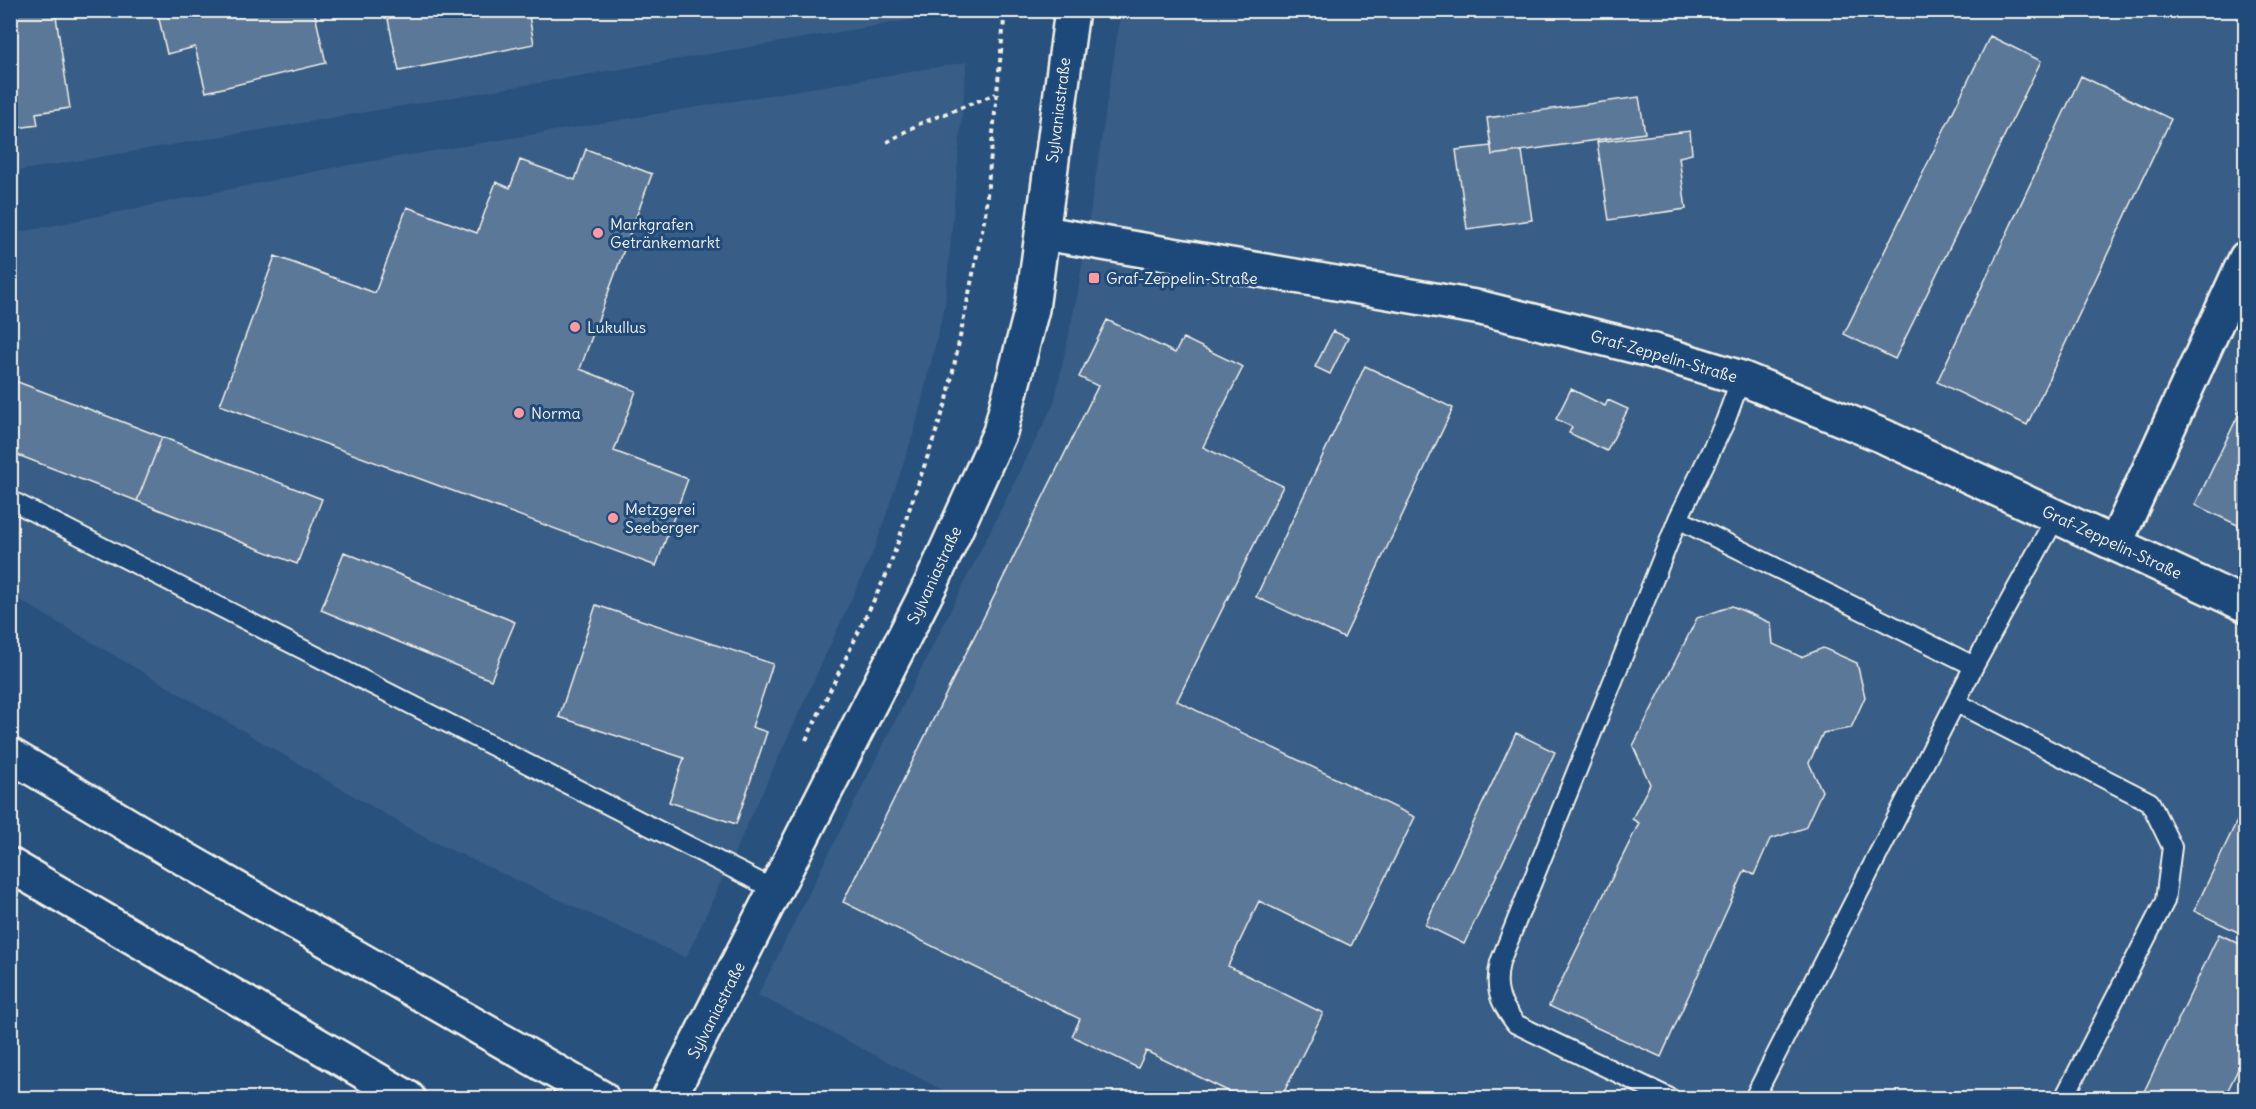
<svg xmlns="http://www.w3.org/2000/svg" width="2256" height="1109" viewBox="0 0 2256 1109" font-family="Delius,sans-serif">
	<rect width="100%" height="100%" fill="#28517e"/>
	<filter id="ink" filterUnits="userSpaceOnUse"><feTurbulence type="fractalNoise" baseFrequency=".0167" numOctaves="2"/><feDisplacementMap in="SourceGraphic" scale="12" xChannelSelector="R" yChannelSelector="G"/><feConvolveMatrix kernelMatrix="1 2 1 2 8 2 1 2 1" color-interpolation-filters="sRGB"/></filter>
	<g filter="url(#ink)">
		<path fill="#375d86" d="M11,11H964L11,172Z
			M1121,11H2245V1098H958L758,995L1054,403L1078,291Z
			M967,62L945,305L914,432L875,548L686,958L427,839L11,595V234L337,167Z"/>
		<path fill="#5b7899" stroke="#f4f1e8" stroke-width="1.5" d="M10,10H55L70,108L36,113L38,125L10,129Z
			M157,10H314L326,63L206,92L195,47L167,54Z
			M386,10H528L534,44L399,71Z
			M1990,36L2041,61L1895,359L1844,334Z
			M2081,76L2171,119L2027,425L1937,382Z
			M1639,97L1645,133L1492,155L1487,118Z
			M1690,131L1692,154L1679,157L1686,209L1609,220L1597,142Z
			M1491,146L1492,155L1522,151L1532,220L1467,229L1456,150Z
			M586,149L652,174L580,369L636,391L614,451L688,479L656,566L220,405L275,256L375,293L407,207L477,233L496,182L510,188L520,160L575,180Z
			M1107,320L1175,353L1183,338L1243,367L1203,447L1283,486L1177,701L1415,817L1351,946L1259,901L1228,966L1323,1013L1281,1098H1242L1146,1051L1138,1068L1072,1036L1080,1019L843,902L1098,386L1079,377Z
			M1333,331L1348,338L1330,374L1315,367Z
			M1365,366L1453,408L1344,638L1256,597Z
			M10,379L162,437L137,501L10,452Z
			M1571,389L1605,406L1608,400L1628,409L1607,451L1569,433L1572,427L1556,419Z
			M2246,399V529L2195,505Z
			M162,437L322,499L297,564L137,501Z
			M344,552L515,622L491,680L321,610Z
			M596,605L773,664L752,727L767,732L736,824L669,802L684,758L559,717Z
			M1732,606L1771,623L1773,644L1801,657L1823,648L1857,663L1865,697L1851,728L1823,733L1809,763L1822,791L1805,828L1770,839L1754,875L1745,870L1661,1057L1549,1006L1639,823L1632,819L1650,784L1633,746L1697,618Z
			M1516,733L1555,752L1464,944L1425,925Z
			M2246,802V936L2194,911Z
			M2219,934L2246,947V1053L2224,1098H2141Z"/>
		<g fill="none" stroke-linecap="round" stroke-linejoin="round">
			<defs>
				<path id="service" d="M10,500L777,891
					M1678,519L1974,666
					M1957,703L2150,802L2172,847L2165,901L2064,1098
					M1670,1098L1516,1024C1499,1002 1494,989 1500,962L1678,519L1725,422L1741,378
					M1754,1098L1974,666L2057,515"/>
				<path id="minor" d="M1044,233L1481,308L1654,351L1741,378L1883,436L2246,605
					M2116,542L2246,258"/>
				<path id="tertiary" d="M669,1098L932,582L1000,432L1032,309L1072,10"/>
				<path id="motorway" d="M10,755L185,859L602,1098
					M10,865L408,1098"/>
			</defs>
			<use href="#service" stroke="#f4f1e8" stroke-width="22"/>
			<use href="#minor" stroke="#f4f1e8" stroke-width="38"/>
			<use href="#tertiary" stroke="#f4f1e8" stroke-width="38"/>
			<use href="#motorway" stroke="#f4f1e8" stroke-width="38"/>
			<path stroke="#f4f1e8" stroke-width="4" stroke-dasharray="4.5 4.5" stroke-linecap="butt" d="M887,142L919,124L996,94
				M806,740L888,571L947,400L985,216L1005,10"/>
			<use href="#service" stroke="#1f4a7a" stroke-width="18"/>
			<use href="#minor" stroke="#1f4a7a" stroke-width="33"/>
			<use href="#tertiary" stroke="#1f4a7a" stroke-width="33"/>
			<use href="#motorway" stroke="#1f4a7a" stroke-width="33"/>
		</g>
	</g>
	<g fill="#ff9aa2" stroke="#1f4a7a" stroke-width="2">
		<circle cx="598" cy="233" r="6"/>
		<rect x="1088" y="272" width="12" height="12" rx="3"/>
		<circle cx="575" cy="327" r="6"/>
		<circle cx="519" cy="413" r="6"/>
		<circle cx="613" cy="518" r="6"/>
	</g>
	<g text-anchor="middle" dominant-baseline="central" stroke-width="6" stroke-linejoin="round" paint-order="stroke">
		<g font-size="16" fill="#f4f1e8" stroke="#1f4a7a">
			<text transform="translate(1058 110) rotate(-83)">Sylvaniastraße</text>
			<text transform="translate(1664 356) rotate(16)">Graf-Zeppelin-Straße</text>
			<text transform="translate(2112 542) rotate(25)">Graf-Zeppelin-Straße</text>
			<text transform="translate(934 575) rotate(-65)">Sylvaniastraße</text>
			<text transform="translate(716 1010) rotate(-63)">Sylvaniastraße</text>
		</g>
		<g font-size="16" fill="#f4f1e8" stroke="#1f4a7a" text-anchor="start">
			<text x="610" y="224">Markgrafen<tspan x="610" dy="18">Getränkemarkt</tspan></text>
			<text x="1106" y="278">Graf-Zeppelin-Straße</text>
			<text x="587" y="327">Lukullus</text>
			<text x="531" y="413">Norma</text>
			<text x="625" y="509">Metzgerei<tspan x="625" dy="18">Seeberger</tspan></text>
		</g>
	</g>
	<rect width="2256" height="1109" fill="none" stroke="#1f4a7a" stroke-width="36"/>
	<rect x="18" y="18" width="2220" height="1073" fill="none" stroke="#f4f1e8" stroke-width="2" filter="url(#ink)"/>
</svg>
